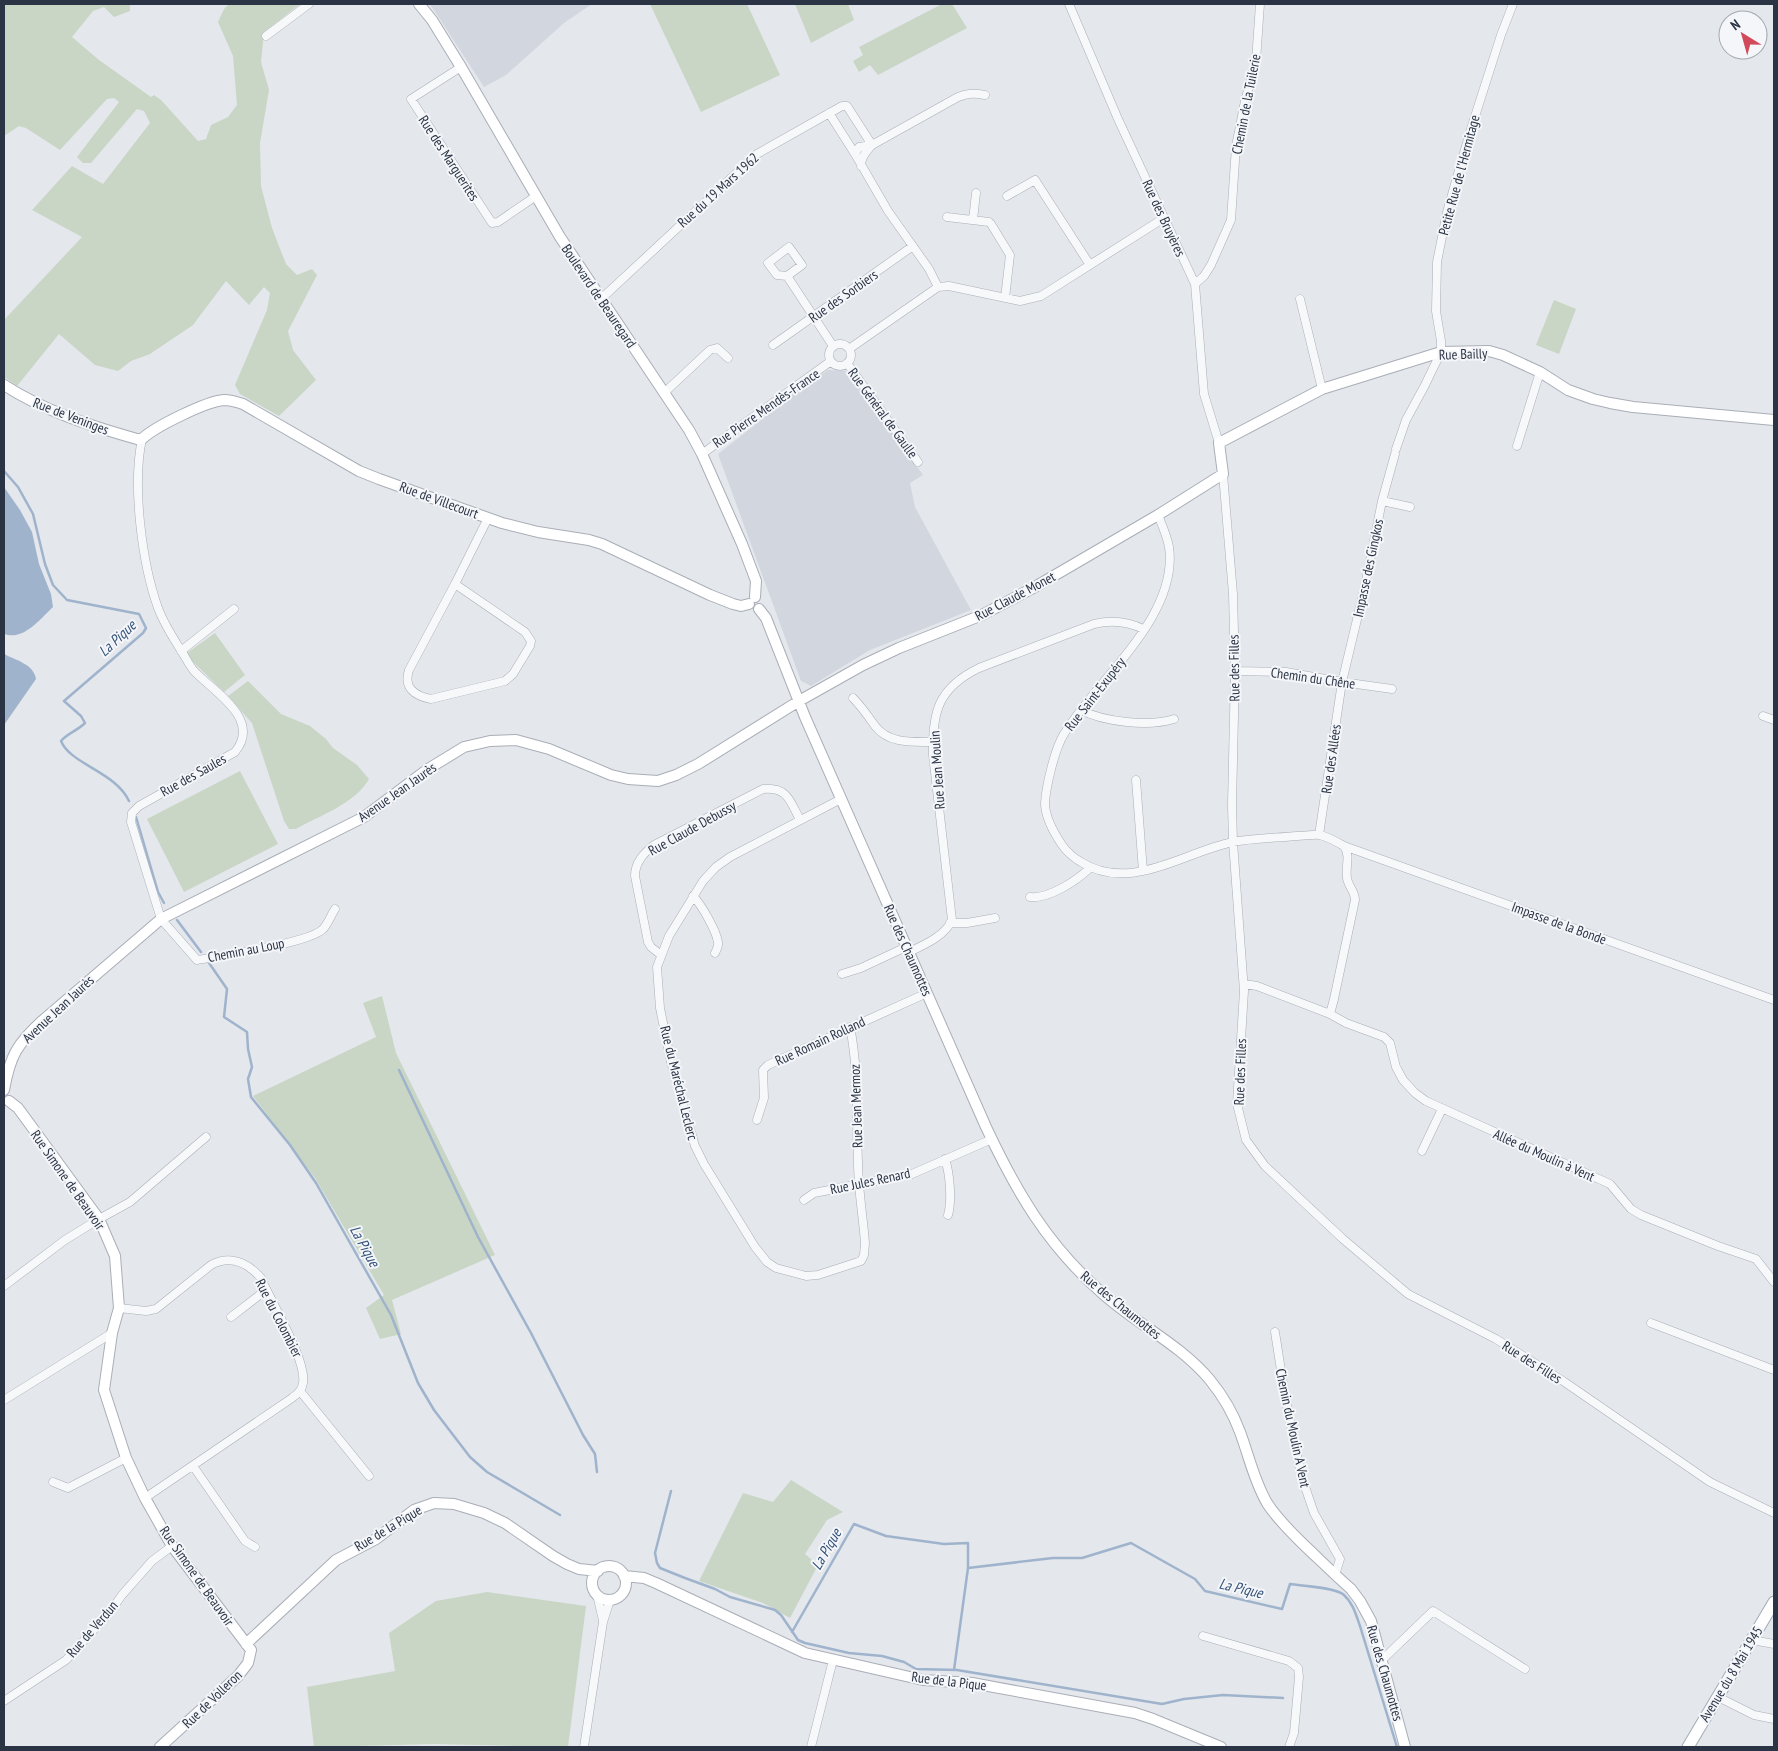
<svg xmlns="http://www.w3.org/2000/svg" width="1778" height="1751" viewBox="0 0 1778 1751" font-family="'PT Sans Narrow',sans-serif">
	<rect width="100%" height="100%" fill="#e4e7ec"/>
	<path fill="#d2d6de" d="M430,4H592L564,23L506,75L484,87Z
		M828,370L847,371L923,475L910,483L915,507L971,610L870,650L811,686L801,681L718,454L798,391Z"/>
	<path fill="#c9d6c5" d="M4,4H130V11L114,17L104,7L93,11L72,37L99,60L151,97L154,95L161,100L198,141L206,139L211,125L228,117L237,105L233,56L218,22L224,9L229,4H300L264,32L261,62L269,90L260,143L261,186L272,228L286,264L297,275L312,269L317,275L288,331L293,350L316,380L279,416L240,394L235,385L267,310L270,293L264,287L249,305L226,281L193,325L150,354L131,361L118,371L95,365L59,334L17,386L4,377V320L82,237L32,210L72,166L103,184L150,123L144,111L137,109L91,163H83L77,157L119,102L114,98L107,99L60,150L26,128L19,126L4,136Z
		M650,4H747L780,75L701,112Z
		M795,4H848L854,20L811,43Z
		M942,4H952L967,28L878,75L870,65L859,72L853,61L863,55L859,47Z
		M1554,300L1576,309L1559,354L1536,345Z
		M215,633L245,675L224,692L191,660L187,653Z
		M248,681L281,714L310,726L326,739L333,748L357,765L369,779C356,803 319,816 296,829H289L284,821L252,723L228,696Z
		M240,771L278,844L184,892L147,819Z
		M382,996L396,1053L495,1255L392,1300L401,1334L380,1339L366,1308L384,1295L315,1178L253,1096L376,1037L363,1003Z
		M791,1480L843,1512L827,1520L805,1554L818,1565L790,1618L763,1603L699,1581L743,1493L773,1502Z
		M487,1592L586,1606L568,1747L434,1744L314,1747L307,1687L395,1671L389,1633L436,1601Z"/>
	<path fill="#9fb4cc" d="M4,487L20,510L32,532L39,564L51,594L53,607C40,619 24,641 4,634Z
		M4,654C15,660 34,664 36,679L4,725Z"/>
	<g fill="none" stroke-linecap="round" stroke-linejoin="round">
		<path stroke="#9fb4cc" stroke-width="2.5" d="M4,471L18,487L33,514L45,564L53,585L67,600L139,614L146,628L143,633L64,701L81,716L85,723C77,731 68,733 61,741C70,764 116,772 129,801
			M136,817L158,892L164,903
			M177,920L201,952
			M207,960L227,989L224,1017L247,1032L248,1049L252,1067L248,1079L251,1097L290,1145L316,1183L391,1315L418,1383L434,1410L470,1457L487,1472L560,1515
			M399,1070L478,1237L531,1333L583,1435L595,1454L597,1472
			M671,1491L655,1553L657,1563L660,1568L685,1578L715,1589L730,1597L775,1610L781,1615L798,1640L805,1643L849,1653L882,1656L904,1662L916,1669L957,1670L1162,1704L1184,1699L1223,1695L1283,1698
			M792,1632L854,1524L886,1536L944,1544L968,1543V1568L1053,1558H1082L1131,1543L1195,1579L1205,1591L1282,1609L1290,1584C1302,1586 1335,1587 1344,1595C1353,1603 1356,1615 1360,1626L1397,1747
			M954,1670L968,1568"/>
		<defs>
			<path id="street" d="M1069,4L1118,119L1195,284L1204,394L1219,443
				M266,36L309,4
				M461,67L411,99L492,223L498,222L536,196
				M829,113L855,154
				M1007,196L1035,180L1090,265
				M947,217L989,222L991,224L1010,255L1005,298
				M973,220L976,193
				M787,276L777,275L768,263L789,247L802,265L787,276L833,346
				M1195,284L1204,276L1211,265L1231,220L1236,146L1245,101L1256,61L1260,4
				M938,287L929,269L888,211L855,154L859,147L872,145L958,97C968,93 975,93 985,95
				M601,299L757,154L842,106H847L872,145C866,152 861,157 861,166
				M1300,299L1322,389
				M829 355a11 11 0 1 1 22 0a11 11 0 1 1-22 0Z
				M773,345L913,246
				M849,349L938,287L949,286L1020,301L1041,296L1164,218
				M847,363L918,462
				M665,392L710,350L717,348L728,358
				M142,439C132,486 142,563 158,608C164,624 173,638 182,652C186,658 189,665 194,671C214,692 262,719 235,752L139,806L132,813L131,822L161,919L197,960C220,956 310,943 323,929C328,924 331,915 335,909
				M1517,446L1540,372
				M1396,449L1406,420L1424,387L1441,352V341L1436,311L1437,262L1447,212L1470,132L1501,35L1513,4
				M702,454L831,361
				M1223,474L1233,594L1235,671L1232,805L1233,842L1244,991L1237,1104L1246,1140L1265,1166L1343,1239L1408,1294L1496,1339L1563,1381L1710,1482L1774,1513
				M1382,501L1410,507
				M1158,515C1162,525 1167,536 1169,547C1179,617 1097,679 1064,734C1055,748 1046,786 1045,803C1045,818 1054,833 1062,845C1067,852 1074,858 1081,862C1130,893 1184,852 1233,842C1254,838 1276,838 1297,836C1304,836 1314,834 1320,835C1328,837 1337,842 1344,846L1774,1000
				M455,584L525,632L531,641L530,646L513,674L505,681L431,699C415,696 403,688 409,670L455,584L488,518
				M181,651L234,609
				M1235,671L1286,672L1342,682L1392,689
				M853,698C862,707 868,716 875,726C889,744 912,742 933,742
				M1081,710C1104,722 1149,727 1174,719
				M1763,716L1774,720
				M1136,780L1143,871
				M841,799L730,857L716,867L703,881L669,936L657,967L660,1008L671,1062L695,1146L704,1164L755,1247L767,1262L776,1268L806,1276L818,1275L861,1261L864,1255L865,1243C863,1216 858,1189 858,1162C856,1117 859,1071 850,1027
				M1319,835L1342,682L1365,586L1382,501L1395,454
				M693,896C701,904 716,930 718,942C719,946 717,949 715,953
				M1030,897C1049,899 1076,881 1090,868
				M950,923H967L995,918
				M909,952C924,945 945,936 952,920L933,755C932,712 938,688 979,668L1094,624C1111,620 1127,621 1143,629
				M661,955L651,947L648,942L635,876C635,862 644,853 654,845L763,789C788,787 790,801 800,820
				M842,974L861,968L906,947
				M1244,984L1257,986L1330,1014L1334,999L1355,900C1355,891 1348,886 1347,878C1345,866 1351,857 1344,846
				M1330,1014L1346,1023L1384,1037L1390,1043L1396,1067L1403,1080L1415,1093L1426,1101L1610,1184L1631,1209L1641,1215L1718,1246L1756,1259L1774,1282
				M757,1120L764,1098L763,1070L768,1065L927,993
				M1422,1151L1442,1109
				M945,1159C950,1174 952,1201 948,1215
				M804,1200L814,1193L912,1174L992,1139
				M4,1286L65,1240L99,1219L130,1202L206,1137
				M119,1308L146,1311L156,1309L211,1265C230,1255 247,1262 261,1278C271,1302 307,1360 303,1383C302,1391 297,1394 292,1398L145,1498
				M231,1317L266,1290
				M1651,1323L1774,1370
				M1275,1332L1285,1396L1301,1475L1314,1513L1340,1559L1335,1575
				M300,1391L369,1476
				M4,1400L112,1333
				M193,1466L245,1541L255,1547
				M53,1482L68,1488L126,1458
				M597,1595L603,1620
				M1203,1636L1289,1661L1298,1668L1299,1677L1294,1733L1289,1747
				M1752,1640L1774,1644
				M1382,1660L1433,1611L1525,1669
				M1718,1697L1754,1715L1774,1719
				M4,1701L66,1660L110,1612L122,1595L152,1561L172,1546
				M584,1747L603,1622L610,1600
				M811,1747L833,1660"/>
			<path id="secondary" d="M419,4L432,20L461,67L560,237L689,430L702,454L742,544L756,581L755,597
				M4,385C44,411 91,426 137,439H142C154,427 207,401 224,400C230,400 237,402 243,404L359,471L379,479L502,523L538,532L589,540L602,544L710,595L733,604L741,606L749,604
				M759,609L766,618L805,717L986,1127C1016,1191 1047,1245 1102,1293C1136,1324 1180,1344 1210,1380C1223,1396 1233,1413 1240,1432C1249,1456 1254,1481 1267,1503C1277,1519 1291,1532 1304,1545C1320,1560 1335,1575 1351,1589L1360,1601L1371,1621L1405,1747
				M4,1090C10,1056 17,1044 42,1021L161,919L364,817L428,769L464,747L490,741L516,740L549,749L611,775L628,779L658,781L676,775L698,764L799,701L863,665L899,648L982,615L1033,588L1158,515L1223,474L1219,443L1322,389L1441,352L1489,351L1503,355L1540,372L1568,390L1593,399L1610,403L1633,407L1774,420
				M9,1101L18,1108L99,1219L115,1256L119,1308L112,1333L104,1390L126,1458L145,1498L172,1546L251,1650L248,1663L238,1676L160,1747
				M592 1583a17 17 0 1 1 34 0a17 17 0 1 1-34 0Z
				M624,1576L644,1578L656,1583L805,1653L923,1680L972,1683L1135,1713L1153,1719L1221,1747
				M246,1644L336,1560L376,1539L414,1510L434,1503L454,1504L484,1513L505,1523L553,1556L567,1564L579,1569L598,1571"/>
			<path id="primary" d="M1688,1747L1774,1602"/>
		</defs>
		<use href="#street" stroke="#a9aeb7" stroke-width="9"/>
		<use href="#secondary" stroke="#a9aeb7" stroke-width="12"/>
		<use href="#primary" stroke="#a3abb8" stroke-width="13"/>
		<use href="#street" stroke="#f7f8fa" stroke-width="8"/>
		<use href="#secondary" stroke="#fff" stroke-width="10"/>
		<use href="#primary" stroke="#fff" stroke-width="11"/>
	</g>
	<g text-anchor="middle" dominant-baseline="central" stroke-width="4" stroke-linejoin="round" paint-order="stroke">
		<g font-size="14" fill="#2b3445" stroke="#f4f6f9">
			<text transform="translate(1246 104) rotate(-79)">Chemin de la Tuilerie</text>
			<text transform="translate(449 158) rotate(57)">Rue des Marguerites</text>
			<text transform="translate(1459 175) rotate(-75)">Petite Rue de l'Hermitage</text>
			<text transform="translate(718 190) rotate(-42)">Rue du 19 Mars 1962</text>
			<text transform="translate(1164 218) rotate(65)">Rue des Bruyères</text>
			<text transform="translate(599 296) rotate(56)">Boulevard de Beauregard</text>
			<text transform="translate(843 296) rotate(-35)">Rue des Sorbiers</text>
			<text transform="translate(1463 354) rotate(-2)">Rue Bailly</text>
			<text transform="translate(766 408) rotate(-35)">Rue Pierre Mendès-France</text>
			<text transform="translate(883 413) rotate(54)">Rue Général de Gaulle</text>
			<text transform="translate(71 416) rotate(21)">Rue de Veninges</text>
			<text transform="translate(439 500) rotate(20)">Rue de Villecourt</text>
			<text transform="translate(1368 568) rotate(-78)">Impasse des Gingkos</text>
			<text transform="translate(1015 596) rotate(-28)">Rue Claude Monet</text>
			<text transform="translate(1234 668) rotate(-91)">Rue des Filles</text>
			<text transform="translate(1313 678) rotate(8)">Chemin du Chêne</text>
			<text transform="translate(1095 694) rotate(-52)">Rue Saint-Exupéry</text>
			<text transform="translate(1331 759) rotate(-82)">Rue des Allées</text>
			<text transform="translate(937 770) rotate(-94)">Rue Jean Moulin</text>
			<text transform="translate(193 775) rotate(-29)">Rue des Saules</text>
			<text transform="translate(397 792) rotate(-35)">Avenue Jean Jaurès</text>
			<text transform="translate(692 828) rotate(-29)">Rue Claude Debussy</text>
			<text transform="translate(1559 923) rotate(20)">Impasse de la Bonde</text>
			<text transform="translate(246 950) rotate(-11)">Chemin au Loup</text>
			<text transform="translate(908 950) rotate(66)">Rue des Chaumottes</text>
			<text transform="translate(58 1009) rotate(-43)">Avenue Jean Jaurès</text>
			<text transform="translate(820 1041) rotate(-25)">Rue Romain Rolland</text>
			<text transform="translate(1240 1072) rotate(-88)">Rue des Filles</text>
			<text transform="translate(679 1083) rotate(76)">Rue du Maréchal Leclerc</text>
			<text transform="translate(856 1106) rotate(-92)">Rue Jean Mermoz</text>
			<text transform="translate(1544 1155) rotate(24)">Allée du Moulin à Vent</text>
			<text transform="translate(68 1180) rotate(55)">Rue Simone de Beauvoir</text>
			<text transform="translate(870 1181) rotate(-12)">Rue Jules Renard</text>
			<text transform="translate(1121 1305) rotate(39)">Rue des Chaumottes</text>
			<text transform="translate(279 1318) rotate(63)">Rue du Colombier</text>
			<text transform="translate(1532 1362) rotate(32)">Rue des Filles</text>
			<text transform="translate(1293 1428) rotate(78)">Chemin du Moulin A Vent</text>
			<text transform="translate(388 1528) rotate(-31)">Rue de la Pique</text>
			<text transform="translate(197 1576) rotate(55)">Rue Simone de Beauvoir</text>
			<text transform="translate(92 1629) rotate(-49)">Rue de Verdun</text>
			<text transform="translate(1385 1673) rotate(74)">Rue des Chaumottes</text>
			<text transform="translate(1731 1674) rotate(-59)">Avenue du 8 Mai 1945</text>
			<text transform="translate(949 1681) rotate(7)">Rue de la Pique</text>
			<text transform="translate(212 1699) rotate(-44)">Rue de Volleron</text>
		</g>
		<g font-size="15" font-style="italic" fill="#34527a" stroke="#f4f6f9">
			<text transform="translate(117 638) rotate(-43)">La Pique</text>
			<text transform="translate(365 1246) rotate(61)">La Pique</text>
			<text transform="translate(826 1549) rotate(-60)">La Pique</text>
			<text transform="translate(1241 1588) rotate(13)">La Pique</text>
		</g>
	</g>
	<rect width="1778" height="1751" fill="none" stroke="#2b3445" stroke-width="10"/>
	<g transform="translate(1743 35) rotate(323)"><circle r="24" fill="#f4f6f9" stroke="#a4a8b1"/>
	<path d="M0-4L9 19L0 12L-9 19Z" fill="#d1495b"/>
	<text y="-8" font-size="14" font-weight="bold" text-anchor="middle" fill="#2b3445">N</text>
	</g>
</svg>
